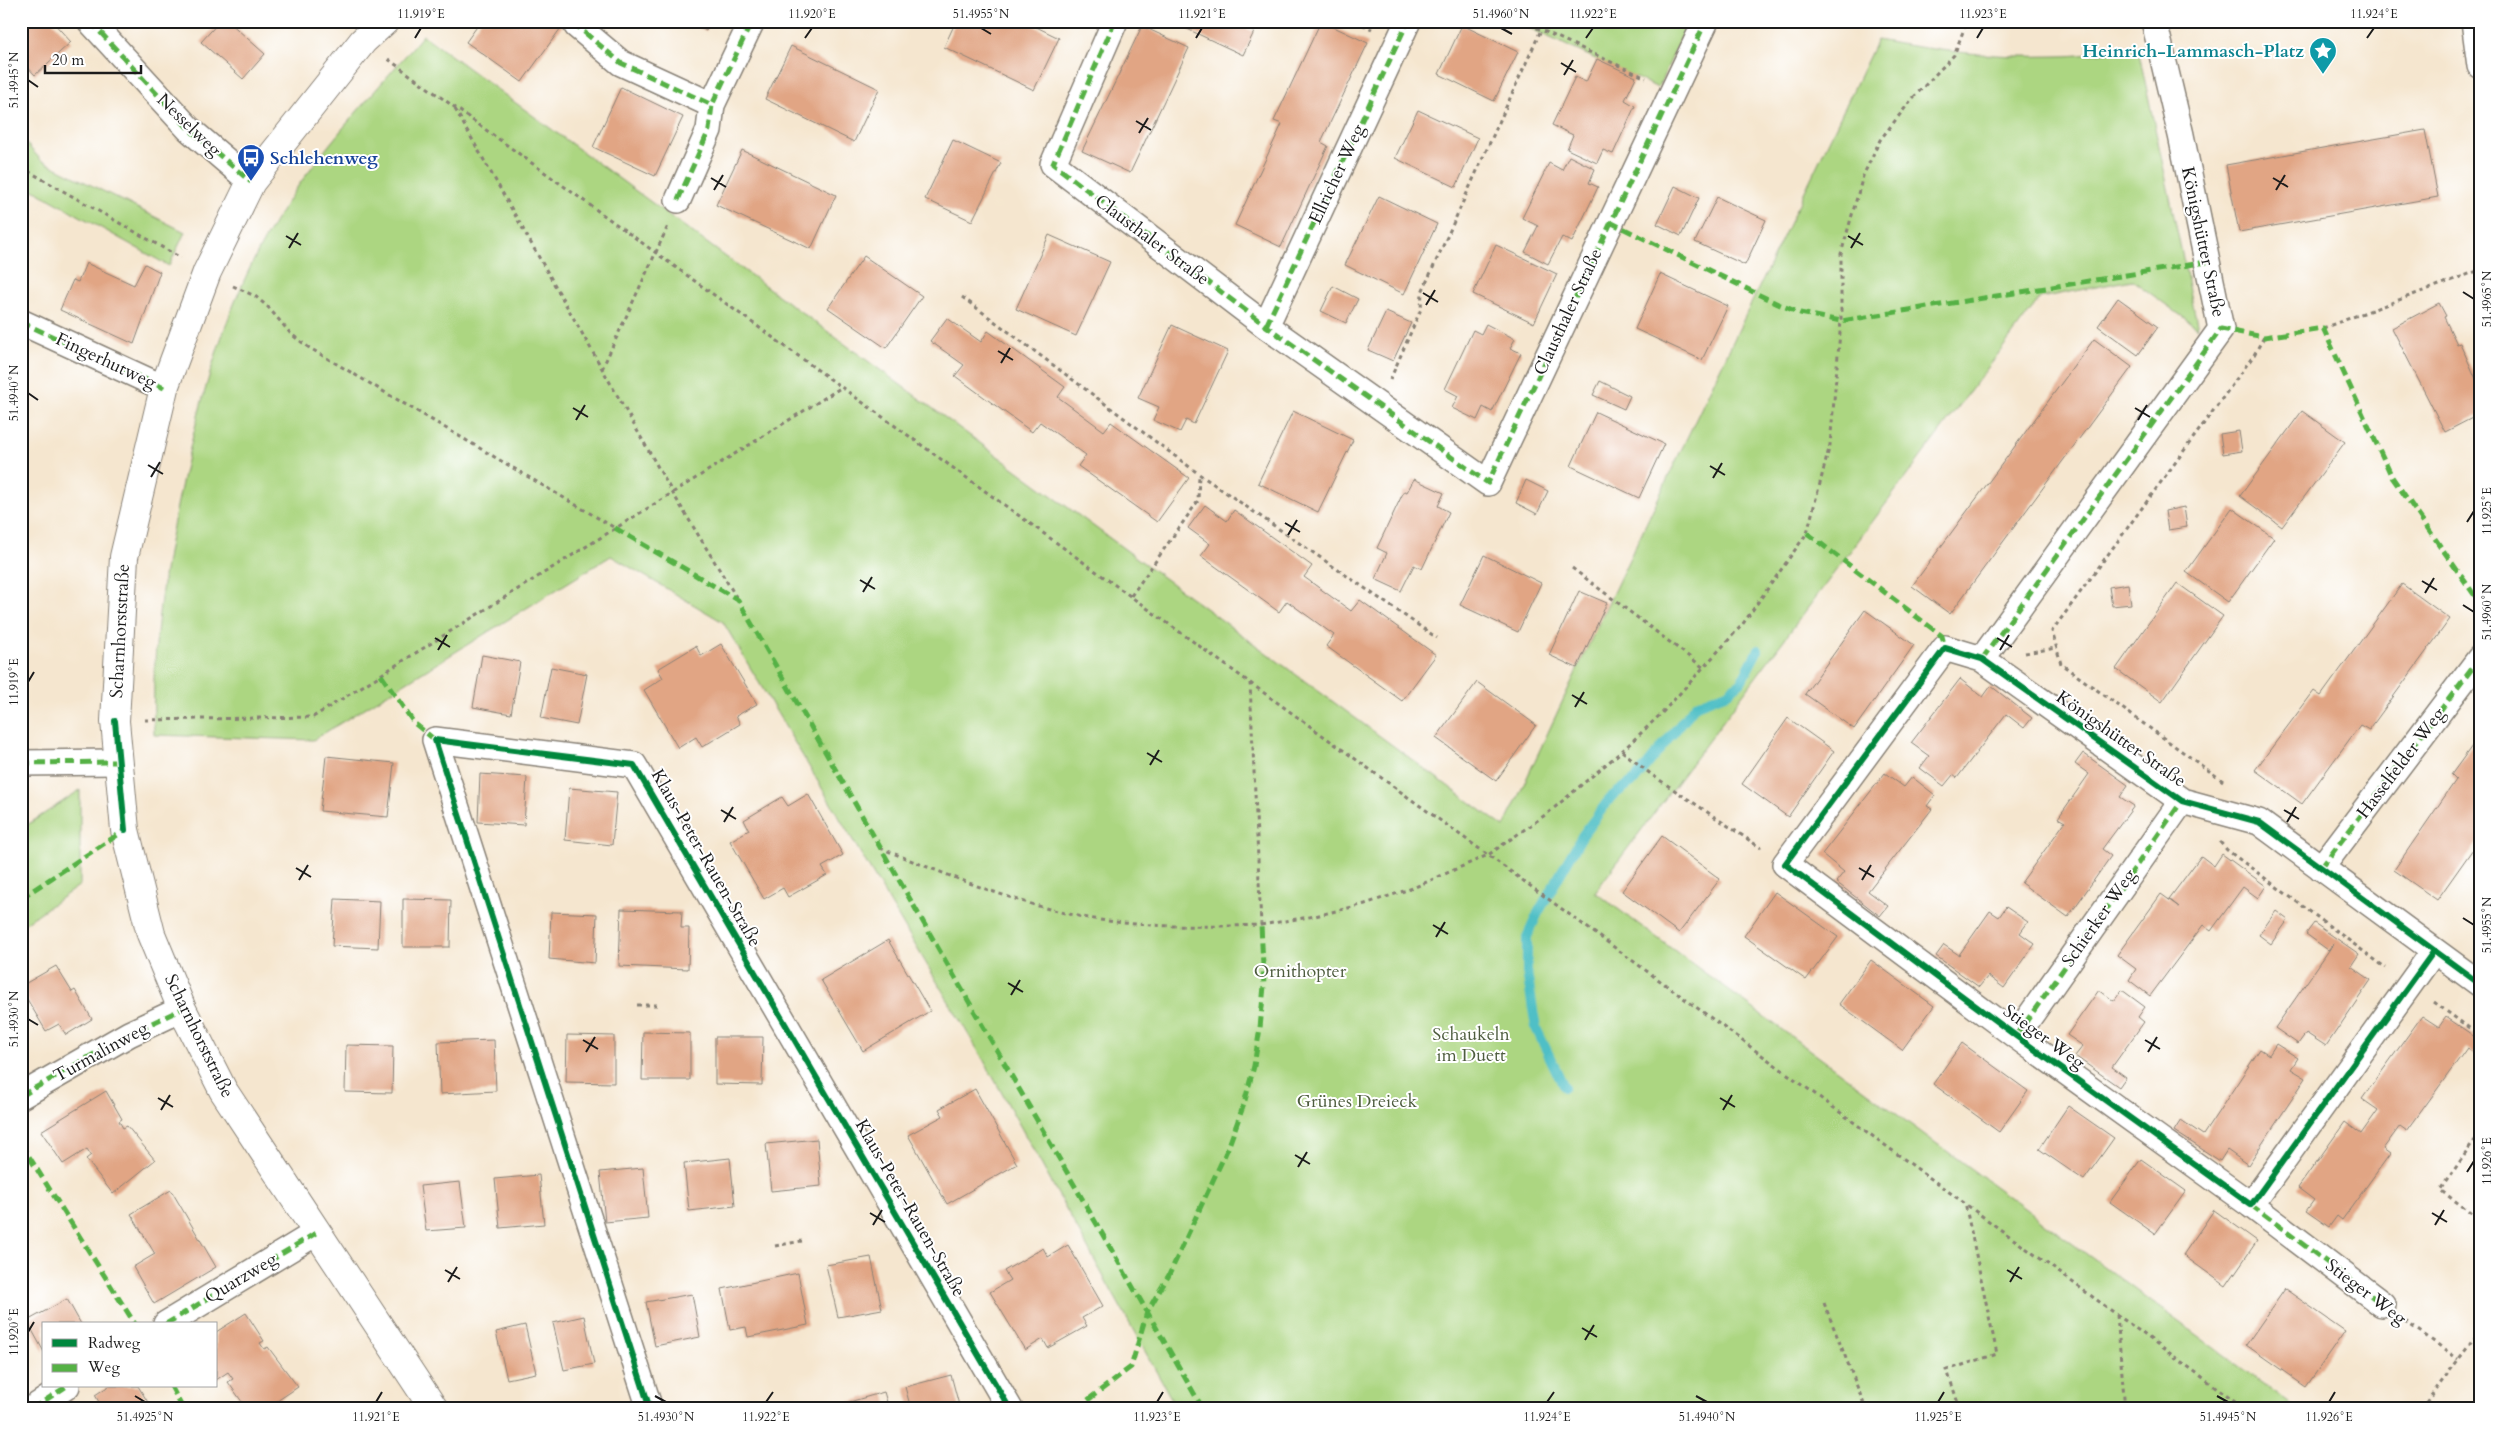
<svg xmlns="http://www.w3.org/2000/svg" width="2501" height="1430" viewBox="0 0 2501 1430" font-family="Cardo,serif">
	<rect width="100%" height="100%" fill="#fff"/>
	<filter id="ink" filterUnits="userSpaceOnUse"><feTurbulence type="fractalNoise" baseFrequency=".02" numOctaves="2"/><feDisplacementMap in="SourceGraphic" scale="10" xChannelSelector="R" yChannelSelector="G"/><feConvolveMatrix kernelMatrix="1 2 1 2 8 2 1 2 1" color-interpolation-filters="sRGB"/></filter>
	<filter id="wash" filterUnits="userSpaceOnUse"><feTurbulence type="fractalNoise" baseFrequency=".0096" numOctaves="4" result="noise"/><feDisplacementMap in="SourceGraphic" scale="20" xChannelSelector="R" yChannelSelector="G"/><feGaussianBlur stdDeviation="1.12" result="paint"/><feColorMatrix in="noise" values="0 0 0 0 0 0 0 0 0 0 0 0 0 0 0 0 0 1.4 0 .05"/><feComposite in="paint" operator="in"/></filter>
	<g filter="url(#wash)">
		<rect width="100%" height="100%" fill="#f5e6cf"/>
		<path fill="#acd681" stroke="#64794e" d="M1514,21H1689L1658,88Z
			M423,35L1504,827L1611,597L1877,40C1936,51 1997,58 2057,56C2084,56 2111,51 2138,49L2198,328L2132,280L2040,298L1595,892L2297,1409H1177L983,1059L723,622L611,556L313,740L154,735C154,710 153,686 155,661C158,600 170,538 183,478C203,390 227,301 274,223C315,154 372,96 423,35Z
			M21,138L41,160L185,232L169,266L21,183Z
			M80,790V885L21,926V829Z"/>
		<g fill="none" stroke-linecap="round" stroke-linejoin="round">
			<path stroke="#50bfc6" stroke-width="10" d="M1564,1087L1536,1028L1527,972V937L1538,913L1582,836L1611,797L1636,779L1696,705L1727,693L1741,682L1758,650"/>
		</g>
		<g id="blocks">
			<path fill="#e1a584" d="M21,21H52L71,42L35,75L21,60Z
				M220,21H228L265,54L243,79L201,42Z
				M481,21H557L563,25L522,82L466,42Z
				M686,21H711L706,31Z
				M956,21H1024L1059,38L1034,90L944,47Z
				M1170,21H1231L1254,32L1243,55Z
				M1321,21L1368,43L1321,142L1328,146L1281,247L1235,225L1282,124L1274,121Z
				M1462,25L1518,52L1494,101L1439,74Z
				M1142,26L1189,48L1130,173L1082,151Z
				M791,46L879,89L854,142L765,99Z
				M1597,59L1636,77L1625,100L1635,106L1613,154L1603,150L1597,163L1567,149L1573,135L1552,125L1575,77L1586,82Z
				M621,87L683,117L655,176L593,147Z
				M1418,110L1478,138L1456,187L1395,158Z
				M2425,130L2438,197L2239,232L2226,165Z
				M953,140L1001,163L972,221L925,199Z
				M742,150L836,195L811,249L716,205Z
				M1569,156L1595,169L1589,183L1598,187L1572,242L1562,237L1548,264L1525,252L1538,226L1522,218L1549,163L1562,170Z
				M1675,186L1699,198L1681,236L1657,224Z
				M1379,196L1437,224L1404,294L1345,265Z
				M1717,197L1766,220L1745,265L1695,242Z
				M1049,235L1110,262L1076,336L1016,309Z
				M1496,245L1557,274L1534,323L1473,294Z
				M864,256L922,296L886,348L828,308Z
				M86,263L134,285L145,264L160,272L134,344L60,310L73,280L78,282Z
				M1660,274L1728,306L1702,360L1635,329Z
				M1333,286L1358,299L1346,323L1321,311Z
				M2118,298L2158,327L2138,355L2098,326Z
				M2439,303L2446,316L2444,317L2457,344L2460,343L2480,388V414L2445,432L2392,328Z
				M1386,312L1411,323L1393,361L1368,350Z
				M947,318L981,342L988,331L1065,387L1058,397L1104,431L1111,422L1189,478L1157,522L1078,466L1086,455L1040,422L1032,432L955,376L964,365L930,341Z
				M1486,324L1515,339L1510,348L1521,353L1492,412L1483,407L1477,420L1452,408L1458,396L1445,389L1473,330L1481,334Z
				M1172,325L1228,351L1194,424L1186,420L1180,432L1153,420L1159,407L1138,398Z
				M2094,339L2132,367L1950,614L1912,586Z
				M1600,381L1630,396L1624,409L1593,395Z
				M1293,411L1353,440L1318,512L1258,483Z
				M2302,411L2345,442L2282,527L2240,496Z
				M1596,412L1664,444L1639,498L1571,466Z
				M2239,431L2242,451L2223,454L2220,434Z
				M1414,479L1444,493L1438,506L1449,512L1422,569L1414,565L1401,591L1375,579L1387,553L1377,548L1404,491L1407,492Z
				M1526,480L1548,491L1537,514L1516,503Z
				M1205,505L1227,521L1234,510L1312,566L1304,577L1351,611L1360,600L1436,655L1402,701L1326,646L1334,635L1287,601L1279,612L1201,556L1210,544L1188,528Z
				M2184,507L2187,527L2168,530L2165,511Z
				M2232,508L2274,538L2228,602L2186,572Z
				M1484,555L1541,583L1518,632L1460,605Z
				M2177,583L2223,616L2162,702L2116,669Z
				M2128,584L2131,604L2112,606L2109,587Z
				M2402,584L2450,619L2369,730L2360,725L2302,804L2255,770L2314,691L2321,696Z
				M1579,591L1607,603L1577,668L1549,655Z
				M1865,610L1914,645L1854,729L1805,694Z
				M721,644L757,704L736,716L740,724L702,747L696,737L678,748L644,690L663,678L658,669L696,646L701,656Z
				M482,655L520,662L511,714L473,707Z
				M551,667L587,674L577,725L541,718Z
				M1960,679L1983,697L1991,686L2032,718L2024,728L2006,714L1957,778L1953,775L1944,786L1920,768L1929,756L1911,743Z
				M1477,682L1536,725L1496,781L1436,738Z
				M1788,718L1834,751L1788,817L1742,784Z
				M2480,735V839L2437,900L2394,870L2456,780L2451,775Z
				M2083,753L2128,785L2120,797L2134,806L2102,849L2111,856L2068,917L2021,883L2065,822L2058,818L2089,774L2075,764Z
				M326,756L394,763L388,817L320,811Z
				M1885,773L1904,787L1912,777L1935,795L1927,806L1932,809L1868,891L1888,906L1880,916L1836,882L1844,872L1822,854Z
				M480,774L527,777L524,825L478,822Z
				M569,788L617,792L612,845L565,840Z
				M808,794L843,855L822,867L827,875L788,897L783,888L764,899L730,841L749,830L744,820L782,797L788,806Z
				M1662,836L1720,879L1679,933L1622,891Z
				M2222,854L2266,886L2258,898L2243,887L2211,931L2203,925L2150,996L2129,980L2136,969L2117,955L2161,894L2179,907L2169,899L2201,856L2214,866Z
				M1775,892L1838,937L1806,980L1744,936Z
				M335,899L380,901L378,948L332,946Z
				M403,899L451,900L450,947H403Z
				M2006,907L2028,922L2020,933L2035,944L2004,988L1988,976L1979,987L1936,956L1944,945L1959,955L1990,911L1999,917Z
				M621,909L682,911L681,928H689L688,969L619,966Z
				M2276,911L2288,920L2271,944L2259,935Z
				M551,912L597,914L595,963L549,959Z
				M2314,923L2359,954L2351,966L2371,980L2326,1046L2306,1033L2298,1044L2275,1028L2334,943L2328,950L2306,934Z
				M888,940L930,1011L863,1051L821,980Z
				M1871,960L1934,1006L1902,1050L1839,1004Z
				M56,966L72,992L75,990L92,1019L66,1035L59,1024L46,1031L21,989V986Z
				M2099,990L2114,1001L2122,990L2145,1007L2138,1017L2144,1022L2112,1067L2126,1077L2119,1087L2075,1056L2083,1046L2067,1035Z
				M2422,1016L2439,1027L2446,1017L2468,1032L2480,1041V1057L2467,1048L2407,1131L2400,1126L2383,1149L2390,1154L2342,1220L2337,1216L2329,1227L2306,1211L2314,1200L2298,1188L2345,1122L2361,1134L2378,1110L2362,1099Z
				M643,1032L690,1033V1080H642Z
				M567,1035L614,1036V1083L566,1082Z
				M715,1037H763L762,1085L715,1084Z
				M494,1040L496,1091L440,1094L438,1042Z
				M1962,1043L2028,1091L1999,1132L1933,1084Z
				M2276,1044L2298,1058L2291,1069L2306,1078L2248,1165L2227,1150L2220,1161L2174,1131L2181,1120L2203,1135L2260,1049L2269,1055Z
				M346,1045L393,1046L392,1093L345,1092Z
				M975,1089L1017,1164L947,1204L908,1135L943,1116L939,1109Z
				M106,1091L122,1119L119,1121L123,1128L127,1126L155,1160L113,1194L86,1159L91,1155L87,1149L63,1164L41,1131Z
				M2068,1106L2114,1138L2084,1180L2039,1149Z
				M817,1139L821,1186L771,1191L766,1144Z
				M730,1158L735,1206L689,1211L684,1163Z
				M2141,1159L2186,1191L2155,1234L2110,1202Z
				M643,1168L648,1218L605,1222L600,1172Z
				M539,1175L544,1224L500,1228L495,1179Z
				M460,1182L466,1228L426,1231L420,1186Z
				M171,1190L216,1267L154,1304L133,1267L155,1254L131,1214Z
				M2214,1210L2257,1241L2226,1286L2183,1255Z
				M1068,1245L1103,1306L1082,1318L1087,1326L1048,1348L1043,1339L1025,1350L990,1292L1010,1280L1004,1271L1043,1248L1048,1257Z
				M871,1257L882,1309L838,1317L826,1265Z
				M798,1273L808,1325L748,1337L746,1327L730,1330L722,1289Z
				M2285,1289L2345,1331L2306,1387L2246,1345Z
				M692,1294L700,1337L655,1346L646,1302Z
				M67,1299L81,1324H44V1352L27,1321Z
				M246,1313L264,1341L260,1343L264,1349L268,1347L298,1387L265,1409H247L228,1382L233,1379L228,1372L216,1380V1332Z
				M584,1316L594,1364L564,1370L553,1323Z
				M525,1325L536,1373L507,1379L496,1332Z
				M951,1375L960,1409H911L905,1387Z
				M109,1386H138L152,1409H103L95,1395Z
				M884,1392L889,1409H840L839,1405Z
				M69,1399L75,1409H53Z"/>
		</g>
	</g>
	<g filter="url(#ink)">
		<use href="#blocks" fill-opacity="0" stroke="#888176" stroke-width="1"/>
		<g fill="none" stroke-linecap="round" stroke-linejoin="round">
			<defs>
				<path id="minor" d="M90,21L189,129L251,182
					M574,21L577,26L621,63L712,105
					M1115,21L1053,164L1266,326L1488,483L1706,21
					M2474,21L2480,66
					M678,200L709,130L712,105L752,21
					M21,322L164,388
					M1266,326L1408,21
					M1982,659L2221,329L2181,135L2154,21
					M21,763L118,762
					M2321,868L2480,658
					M2434,951L2251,1205L2016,1036L1785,864L1945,648L1982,659L2182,801L2259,822L2480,984
					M2016,1036L2182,801
					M21,1096L129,1034L182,1009
					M2251,1205L2382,1304
					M166,1324L316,1233
					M32,1409L67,1386
					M650,1409L435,740L634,765L1010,1409"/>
				<path id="tertiary" d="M385,21L363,41L251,182L207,272L164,388L124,557L115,721L125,830L151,934L182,1009L223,1090L434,1409"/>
			</defs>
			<use href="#minor" stroke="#888176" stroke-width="28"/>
			<use href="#tertiary" stroke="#888176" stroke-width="30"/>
			<path stroke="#888176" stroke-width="3" stroke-dasharray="4 4" stroke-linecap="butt" d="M1355,21L1372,29
				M1522,21L1646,78
				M388,59L1488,855L2246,1409
				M455,109L672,492L738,600
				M21,167L181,258
				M233,286L255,296L268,307L291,334L308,347L615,528
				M962,297L1199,474L1437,638
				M2323,328L2480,270
				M602,369L668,226
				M1390,380L1421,309L1422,292L1541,30
				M1572,568L1704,668
				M1131,596L1198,501L1199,474
				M2025,653L2056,648
				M145,720L313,717L842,387
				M1622,751L1652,775L1761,848
				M2223,781L2061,664L2052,631L2254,355L2264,337
				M2220,842L2227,850L2386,968
				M880,848C948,875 1016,904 1088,918C1145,928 1203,927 1261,925L1250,683
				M1261,925L1315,916L1365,904L1413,888L1488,855L1548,813L1622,751L1662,713L1742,625L1807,533L1830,445L1841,321V254L1863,176L1880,140L1912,99L1954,55L1967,21
				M2434,1002L2480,1036
				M637,1005H658
				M2480,1133L2440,1190L2480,1219
				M775,1246L802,1241
				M1824,1303L1866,1409
				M2117,1315L2125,1409
				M2405,1321L2458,1359
				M1960,1409L1947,1370L1997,1354L1965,1203
				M2421,1409L2480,1331"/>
			<use href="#minor" stroke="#fff" stroke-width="25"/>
			<use href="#tertiary" stroke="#fff" stroke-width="28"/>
			<path stroke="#55b145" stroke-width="5" stroke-dasharray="10 5" stroke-linecap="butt" d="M90,21L189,129L251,182
				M574,21L577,26L621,63L712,105
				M1115,21L1053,164L1266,326L1488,483L1706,21
				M678,200L709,130L712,105L752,21
				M1610,222L1778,304L1800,313L1841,321L2207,262
				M21,322L164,388
				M1266,326L1408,21
				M615,528L738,600L1203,1409
				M1807,533L1942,636L1945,648
				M1982,659L2221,329L2264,337L2323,328L2392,477L2480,603
				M381,675L414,723L435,740
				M21,763L118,762
				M2321,868L2480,658
				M21,898L125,830
				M2016,1036L2182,801
				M21,1096L129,1034L182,1009
				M21,1144L135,1324
				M2251,1205L2382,1304
				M166,1324L316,1233
				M171,1386L183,1409
				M32,1409L67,1386
				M1076,1409L1131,1367L1147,1312L1169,1275L1228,1148L1244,1104L1254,1066L1260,1028L1264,986L1261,925"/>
			<defs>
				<path id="cycleway" d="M115,721L125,830
					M2434,951L2251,1205L2016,1036L1785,864L1945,648L1982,659L2182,801L2259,822L2480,984
					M650,1409L435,740L634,765L1010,1409"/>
			</defs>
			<use href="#cycleway" stroke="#fff" stroke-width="9"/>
			<use href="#cycleway" stroke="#00873e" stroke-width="6"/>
		</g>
	</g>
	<path fill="none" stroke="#1c1c1c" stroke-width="2" d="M981,28L991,34M1501,28L1512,34M415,38L421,28M805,38L812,28M1196,38L1202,28M1586,38L1593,28M1977,38L1983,28M2367,38L2374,28M1561,63L1576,72M1564,75L1573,60M28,80L38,87M1136,121L1151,130M1139,133L1148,118M711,178L726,187M2273,178L2288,187M714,190L723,175M2276,190L2285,175M286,236L301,245M1848,236L1863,245M289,248L298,233M1851,248L1860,233M2463,292L2474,299M1423,293L1438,302M1426,305L1435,290M998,351L1013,360M1001,363L1010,348M28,393L38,400M573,408L588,417M2135,408L2150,417M576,420L585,405M2138,420L2147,405M148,465L163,474M1710,466L1725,475M151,477L160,462M1713,478L1722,463M2467,522L2474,511M1285,523L1300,532M1288,535L1297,520M860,580L875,589M2422,581L2437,590M863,592L872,577M2425,593L2434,578M2463,605L2474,612M435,638L450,647M1997,638L2012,647M438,650L447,635M2000,650L2009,635M28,682L34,672M1572,695L1587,704M1575,707L1584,692M1147,753L1162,762M1150,765L1159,750M721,810L736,819M2284,810L2299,819M724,822L733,807M2287,822L2296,807M296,868L311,877M1859,868L1874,877M299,880L308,865M1862,880L1871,865M2463,918L2474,925M1433,925L1448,934M1436,937L1445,922M1008,983L1023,992M1011,995L1020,980M28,1019L38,1025M583,1040L598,1049M2145,1040L2160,1049M586,1052L595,1037M2148,1052L2157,1037M158,1098L173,1107M1720,1098L1735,1107M161,1110L170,1095M1723,1110L1732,1095M1295,1155L1310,1164M1298,1167L1307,1152M2467,1172L2474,1161M870,1213L885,1222M2432,1213L2447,1222M873,1225L882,1210M2435,1225L2444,1210M445,1270L460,1279M2007,1270L2022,1279M448,1282L457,1267M2010,1282L2019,1267M1582,1328L1597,1337M28,1332L34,1322M1585,1340L1594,1325M135,1396L145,1402M655,1396L666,1402M1696,1396L1707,1402M2217,1396L2228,1402M376,1402L382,1392M766,1402L773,1392M1157,1402L1163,1392M1547,1402L1554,1392M1938,1402L1944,1392M2329,1402L2335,1392"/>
	<defs>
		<symbol id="sight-pin" viewBox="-11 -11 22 30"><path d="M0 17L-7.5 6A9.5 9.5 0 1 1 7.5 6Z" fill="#0f9aa8" stroke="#fff"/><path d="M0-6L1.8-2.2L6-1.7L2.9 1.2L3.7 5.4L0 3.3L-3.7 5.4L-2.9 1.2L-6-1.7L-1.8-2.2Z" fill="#fff"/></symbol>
		<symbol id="bus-pin" viewBox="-11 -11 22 30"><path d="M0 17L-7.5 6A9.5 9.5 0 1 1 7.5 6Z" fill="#1a4fb4" stroke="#fff"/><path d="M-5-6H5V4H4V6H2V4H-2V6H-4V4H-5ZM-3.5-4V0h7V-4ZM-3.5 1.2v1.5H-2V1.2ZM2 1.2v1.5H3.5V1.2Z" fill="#fff"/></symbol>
	</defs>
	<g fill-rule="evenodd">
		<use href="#sight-pin" x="2307" y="35" width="32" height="43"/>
		<use href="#bus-pin" x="235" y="142" width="32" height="43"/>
	</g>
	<g text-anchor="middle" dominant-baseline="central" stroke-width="4" stroke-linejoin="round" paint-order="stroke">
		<g font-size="18" font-weight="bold" fill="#0d838f" stroke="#fff" text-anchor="end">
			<text x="2304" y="51">Heinrich-Lammasch-Platz</text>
		</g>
		<g font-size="18" fill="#1c1c1c" stroke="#fff">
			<text transform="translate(189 125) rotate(44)">Nesselweg</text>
			<text transform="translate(1337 174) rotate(-65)">Ellricher Weg</text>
			<text transform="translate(1152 240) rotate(37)">Clausthaler Straße</text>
			<text transform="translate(2203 242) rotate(78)">Königshütter Straße</text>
			<text transform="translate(1568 312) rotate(-65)">Clausthaler Straße</text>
			<text transform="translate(106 361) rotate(25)">Fingerhutweg</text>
			<text transform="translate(120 631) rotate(-87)">Scharnhorststraße</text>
			<text transform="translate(2121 739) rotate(35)">Königshütter Straße</text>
			<text transform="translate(2401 763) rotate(-53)">Hasselfelder Weg</text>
			<text transform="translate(706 858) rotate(60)">Klaus-Peter-Rauen-Straße</text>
			<text transform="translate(2099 918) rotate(-55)">Schierker Weg</text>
			<text transform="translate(199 1036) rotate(64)">Scharnhorststraße</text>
			<text transform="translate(2044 1037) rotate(36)">Stieger Weg</text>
			<text transform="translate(101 1052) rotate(-29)">Turmalinweg</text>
			<text transform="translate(910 1208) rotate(60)">Klaus-Peter-Rauen-Straße</text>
			<text transform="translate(241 1278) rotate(-31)">Quarzweg</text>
			<text transform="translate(2366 1292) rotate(37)">Stieger Weg</text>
		</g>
		<g font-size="18" font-weight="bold" fill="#164399" stroke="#fff" text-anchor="start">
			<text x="270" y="158">Schlehenweg</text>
		</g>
		<g font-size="18" fill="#4e5d3f" stroke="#fff">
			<text x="1300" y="971">Ornithopter</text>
			<text x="1471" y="1034">Schaukeln<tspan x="1471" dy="21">im Duett</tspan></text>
			<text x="1357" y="1101">Grünes Dreieck</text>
		</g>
	</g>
	<rect width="2501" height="1430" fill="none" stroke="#fff" stroke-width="55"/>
	<rect x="42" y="1322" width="175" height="65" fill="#ffffff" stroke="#a4a4a4"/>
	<rect x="52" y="1339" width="25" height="8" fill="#00873e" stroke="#a4a4a4"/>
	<text x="88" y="1348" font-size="15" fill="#1c1c1c">Radweg</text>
	<rect x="52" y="1364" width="25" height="8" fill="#55b145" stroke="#a4a4a4"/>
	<text x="88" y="1372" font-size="15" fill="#1c1c1c">Weg</text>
	<path d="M45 65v8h96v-8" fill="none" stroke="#1c1c1c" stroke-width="2.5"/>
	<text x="52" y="65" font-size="15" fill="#1c1c1c" stroke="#ffffff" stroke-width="4" paint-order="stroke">20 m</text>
	<rect x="28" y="28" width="2446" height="1374" fill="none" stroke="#1c1c1c" stroke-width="2"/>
	<g font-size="12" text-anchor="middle" fill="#1c1c1c">
		<text x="421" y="18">11.919°E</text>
		<text x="812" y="18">11.920°E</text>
		<text x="981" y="18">51.4955°N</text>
		<text x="1202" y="18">11.921°E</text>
		<text x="1501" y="18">51.4960°N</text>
		<text x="1593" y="18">11.922°E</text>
		<text x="1983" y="18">11.923°E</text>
		<text x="2374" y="18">11.924°E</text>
		<text transform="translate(14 80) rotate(-90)" y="4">51.4945°N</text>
		<text transform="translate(2487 299) rotate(-90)" y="4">51.4965°N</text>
		<text transform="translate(14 393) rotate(-90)" y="4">51.4940°N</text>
		<text transform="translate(2487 511) rotate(-90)" y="4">11.925°E</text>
		<text transform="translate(2487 612) rotate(-90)" y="4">51.4960°N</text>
		<text transform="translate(14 682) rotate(-90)" y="4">11.919°E</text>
		<text transform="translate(2487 925) rotate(-90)" y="4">51.4955°N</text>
		<text transform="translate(14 1019) rotate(-90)" y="4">51.4930°N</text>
		<text transform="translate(2487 1161) rotate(-90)" y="4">11.926°E</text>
		<text transform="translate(14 1332) rotate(-90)" y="4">11.920°E</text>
		<text x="145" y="1421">51.4925°N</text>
		<text x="376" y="1421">11.921°E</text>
		<text x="666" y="1421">51.4930°N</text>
		<text x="766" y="1421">11.922°E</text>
		<text x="1157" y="1421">11.923°E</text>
		<text x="1547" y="1421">11.924°E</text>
		<text x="1707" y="1421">51.4940°N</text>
		<text x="1938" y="1421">11.925°E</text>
		<text x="2228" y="1421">51.4945°N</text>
		<text x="2329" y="1421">11.926°E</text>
	</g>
</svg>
